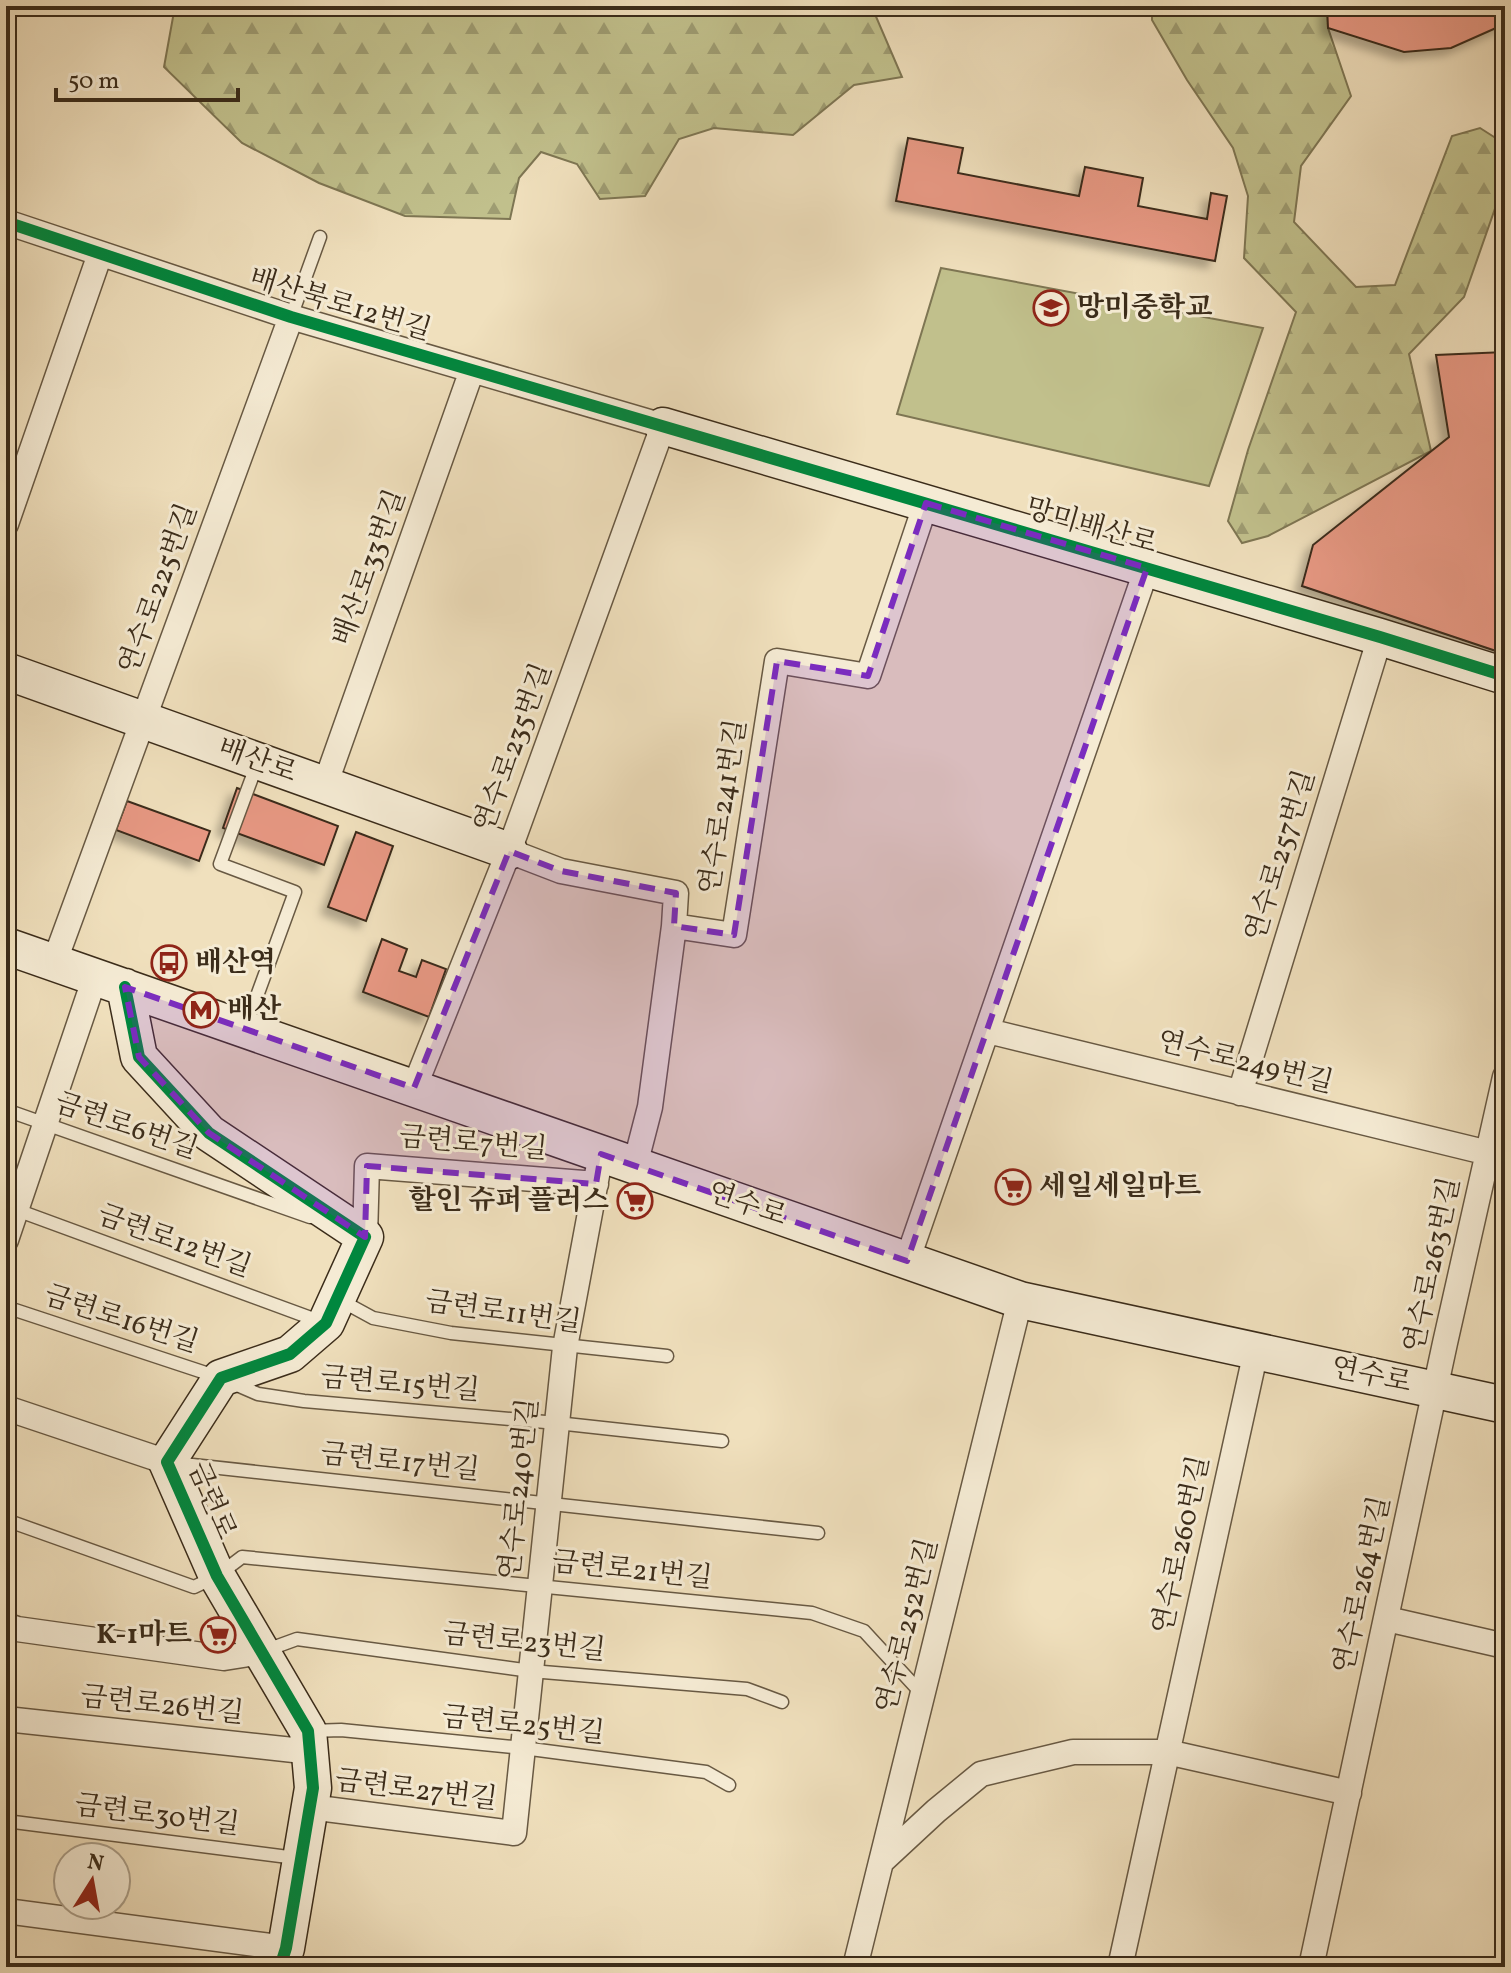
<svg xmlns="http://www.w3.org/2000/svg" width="1511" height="1973" viewBox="0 0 1511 1973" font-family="Vollkorn,'Noto Serif KR',serif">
	<defs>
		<pattern id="forest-firs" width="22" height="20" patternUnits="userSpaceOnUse" patternTransform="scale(2)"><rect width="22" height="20" fill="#c1c08c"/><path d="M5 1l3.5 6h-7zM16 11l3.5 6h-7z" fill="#9e9c72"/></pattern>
		<filter id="shadow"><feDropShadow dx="-7" dy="7" stdDeviation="4" flood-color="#0004"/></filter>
	</defs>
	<rect width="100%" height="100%" fill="#f0e0bd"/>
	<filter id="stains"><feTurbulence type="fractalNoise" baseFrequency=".0025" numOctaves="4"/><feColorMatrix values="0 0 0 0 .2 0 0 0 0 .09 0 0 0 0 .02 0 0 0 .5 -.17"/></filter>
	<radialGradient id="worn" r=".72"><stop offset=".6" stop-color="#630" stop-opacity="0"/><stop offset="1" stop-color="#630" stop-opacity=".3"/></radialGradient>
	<path fill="url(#forest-firs)" stroke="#7e7653" stroke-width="2" d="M175,6H876L874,12L902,77L854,85L793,135L714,128L679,139L645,196L600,199L577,164L541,152L519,178L510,219L405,216L319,183L242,143L164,67Z
		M1152,6H1327L1328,28L1351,96L1301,166L1294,222L1356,287L1395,285L1452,136L1480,128L1505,144V180L1464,297L1409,354L1431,451L1268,536L1242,543L1228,521L1248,450L1296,312L1244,258L1248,196L1233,148L1187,80L1152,20Z"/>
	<path fill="#c1c08c" stroke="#7e7653" stroke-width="2" d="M941,268L1263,328L1209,486L897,414Z"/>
	<path fill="#e79883" stroke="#3b2c1a" stroke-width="2" filter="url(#shadow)" d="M1327,6H1505V24L1451,48L1404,52L1328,28Z
		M908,138L963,148L958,173L1079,196L1085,167L1143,178L1138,206L1207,219L1211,193L1227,196L1215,261L896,201Z
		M1505,352V654L1302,586L1313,545L1449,437L1436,355Z
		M237,788L338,826L324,865L223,828Z
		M127,801L210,831L199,861L116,830Z
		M356,832L393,846L366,921L328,907Z
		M382,939L407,949L399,971L416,977L422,960L446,969L429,1017L363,992Z"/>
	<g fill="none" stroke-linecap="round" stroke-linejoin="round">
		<defs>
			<path id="lane" d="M291,317L320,237
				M246,1026L295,892L220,864L257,764
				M6,1110L310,1217
				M14,1209L319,1321
				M340,1300L373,1318L451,1333L667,1356
				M6,1307L221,1378L258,1394L304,1401L557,1423L722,1441
				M174,1463L818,1533
				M6,1520L194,1587L217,1576L242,1557L812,1613L864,1631L922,1694
				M264,1651L297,1639L531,1671L747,1689L782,1702
				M310,1731L341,1730L523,1748L706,1772L729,1785
				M6,1755L10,1720
				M6,1821L296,1858"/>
			<path id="street" d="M6,222L291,317L663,426L509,851L414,1088
				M6,524L100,254
				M325,785L472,370
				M509,851L561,871L676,893L674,926
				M54,963L291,317
				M988,1031L1505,1157
				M1240,1093L1380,637
				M635,1165L650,1107L674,926L734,935L777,661L868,676L926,503
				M365,1237L367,1166L596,1184
				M6,1240L95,977
				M907,1261L1147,568
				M6,1408L167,1462
				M1387,1619L1505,1646
				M6,1625L17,1629L224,1658L261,1652
				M6,1719L312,1752
				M310,1807L514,1833L565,1347L601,1154
				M881,1862L936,1811L981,1774L1073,1752H1167L1349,1793
				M6,1911L286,1948
				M855,1967L1020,1300
				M1120,1967L1256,1351
				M1311,1967L1445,1343L1505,1077"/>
			<path id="secondary" d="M663,426L1380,637L1505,676
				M6,671L509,851
				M6,946L1020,1300L1505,1405
				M125,987L139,1057L209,1133L365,1237L326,1323L290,1354L221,1378L167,1462L217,1576L308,1731L313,1788L286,1948L280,1967"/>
		</defs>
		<use href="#lane" stroke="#685943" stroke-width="15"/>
		<use href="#street" stroke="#685943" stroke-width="27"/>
		<use href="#secondary" stroke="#3b2c1a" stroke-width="39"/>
		<use href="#lane" stroke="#f5ebd4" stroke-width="12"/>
		<use href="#street" stroke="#f5ebd4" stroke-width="24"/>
		<use href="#secondary" stroke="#f5ebd4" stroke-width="36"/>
		<defs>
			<path id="cycleway" d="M6,222L291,317L1380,637L1505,676
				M125,987L139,1057L209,1133L365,1237L326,1323L290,1354L221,1378L167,1462L217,1576L308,1731L313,1788L286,1948L280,1967"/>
		</defs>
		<use href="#cycleway" stroke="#f5ebd4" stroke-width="17"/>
		<use href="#cycleway" stroke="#00873e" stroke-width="12"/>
	</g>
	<path fill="#7b2cbf" fill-opacity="0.2" stroke="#7b2cbf" stroke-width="6" stroke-dasharray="16 10" stroke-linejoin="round" d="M926,503L1147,568L907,1261L601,1154L596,1184L367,1166L365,1237L209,1133L139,1057L125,987L414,1088L509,851L561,871L676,893L674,926L734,935L777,661L868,676Z"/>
	<defs>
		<symbol id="school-ring" viewBox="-11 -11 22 22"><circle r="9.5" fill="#f5ebd4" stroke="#8f2418" stroke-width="1.5"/><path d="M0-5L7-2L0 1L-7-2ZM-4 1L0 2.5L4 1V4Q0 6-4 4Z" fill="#8f2418"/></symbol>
		<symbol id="bus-ring" viewBox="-11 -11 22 22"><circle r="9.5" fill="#f5ebd4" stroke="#8f2418" stroke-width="1.5"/><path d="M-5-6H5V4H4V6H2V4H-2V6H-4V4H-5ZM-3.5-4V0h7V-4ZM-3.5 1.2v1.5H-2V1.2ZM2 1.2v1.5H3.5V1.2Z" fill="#8f2418"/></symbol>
		<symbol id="metro-ring" viewBox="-11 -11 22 22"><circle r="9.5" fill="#f5ebd4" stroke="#8f2418" stroke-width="1.5"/><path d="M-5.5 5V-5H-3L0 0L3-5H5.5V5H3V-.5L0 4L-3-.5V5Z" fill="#8f2418"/></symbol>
		<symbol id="supermarket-ring" viewBox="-11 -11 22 22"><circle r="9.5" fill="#f5ebd4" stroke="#8f2418" stroke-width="1.5"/><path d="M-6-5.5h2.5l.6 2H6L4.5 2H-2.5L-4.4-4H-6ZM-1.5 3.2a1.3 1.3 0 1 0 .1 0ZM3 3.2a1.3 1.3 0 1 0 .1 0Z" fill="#8f2418"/></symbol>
	</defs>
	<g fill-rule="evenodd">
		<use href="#school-ring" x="1031" y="288" width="40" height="40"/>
		<use href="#bus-ring" x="149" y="943" width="40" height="40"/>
		<use href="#metro-ring" x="181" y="990" width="40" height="40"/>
		<use href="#supermarket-ring" x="993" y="1167" width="40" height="40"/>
		<use href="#supermarket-ring" x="615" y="1181" width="40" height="40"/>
		<use href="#supermarket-ring" x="198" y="1615" width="40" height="40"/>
	</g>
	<g text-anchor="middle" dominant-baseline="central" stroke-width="6" stroke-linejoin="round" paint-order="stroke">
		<g font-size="28" fill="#3b2c1a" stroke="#f5ebd4">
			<text transform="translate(340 305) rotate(17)">배산북로12번길</text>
			<text transform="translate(1091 527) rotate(16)">망미배산로</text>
			<text transform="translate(370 568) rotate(-70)">배산로33번길</text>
			<text transform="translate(159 589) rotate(-70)">연수로225번길</text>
			<text transform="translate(514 748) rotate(-70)">연수로235번길</text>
			<text transform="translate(257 761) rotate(20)">배산로</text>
			<text transform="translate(724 807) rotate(-81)">연수로241번길</text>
			<text transform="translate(1281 856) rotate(-73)">연수로257번길</text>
			<text transform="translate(1245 1063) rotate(14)">연수로249번길</text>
			<text transform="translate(126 1127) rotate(19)">금련로6번길</text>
			<text transform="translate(473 1144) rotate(5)">금련로7번길</text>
			<text transform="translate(747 1205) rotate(19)">연수로</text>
			<text transform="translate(174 1242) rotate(20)">금련로12번길</text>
			<text transform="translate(1433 1265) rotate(-78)">연수로263번길</text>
			<text transform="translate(503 1313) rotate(8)">금련로11번길</text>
			<text transform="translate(121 1320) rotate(18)">금련로16번길</text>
			<text transform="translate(1371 1376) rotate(12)">연수로</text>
			<text transform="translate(400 1385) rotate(5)">금련로15번길</text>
			<text transform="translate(400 1463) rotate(6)">금련로17번길</text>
			<text transform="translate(520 1489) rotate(-84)">연수로240번길</text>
			<text transform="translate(211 1501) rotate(67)">금련로</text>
			<text transform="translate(1182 1545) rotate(-78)">연수로260번길</text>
			<text transform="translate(632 1571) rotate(6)">금련로21번길</text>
			<text transform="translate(1363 1585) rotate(-78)">연수로264번길</text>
			<text transform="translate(908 1626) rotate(-76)">연수로252번길</text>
			<text transform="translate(524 1643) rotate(6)">금련로23번길</text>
			<text transform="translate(162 1706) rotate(6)">금련로26번길</text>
			<text transform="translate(523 1726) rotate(6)">금련로25번길</text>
			<text transform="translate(416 1791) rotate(7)">금련로27번길</text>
			<text transform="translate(157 1816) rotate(7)">금련로30번길</text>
		</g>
		<g font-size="28" font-weight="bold" fill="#3b2c1a" stroke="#f5ebd4" text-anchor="start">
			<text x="1077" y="308">망미중학교</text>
			<text x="195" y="963">배산역</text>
			<text x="227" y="1010">배산</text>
			<text x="1039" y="1187">세일세일마트</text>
			<text x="609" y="1201" text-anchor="end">할인 슈퍼 플러스</text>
			<text x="192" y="1635" text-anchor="end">K-1마트</text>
		</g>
	</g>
	<rect width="1511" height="1973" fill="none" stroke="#f0e0bd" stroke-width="32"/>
	<rect x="8" y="8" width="1495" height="1957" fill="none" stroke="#3b2c1a" stroke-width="4"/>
	<rect x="16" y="16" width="1479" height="1941" fill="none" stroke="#3b2c1a" stroke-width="2"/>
	<g transform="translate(92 1881) rotate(11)"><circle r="38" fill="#f5ebd4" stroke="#ab9f8a" stroke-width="2"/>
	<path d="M0-6L14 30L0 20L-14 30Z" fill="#8f2418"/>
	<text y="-12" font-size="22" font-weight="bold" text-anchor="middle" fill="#3b2c1a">N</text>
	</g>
	<path d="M56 88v12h182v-12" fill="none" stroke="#3b2c1a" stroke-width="4"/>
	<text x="68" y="88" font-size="24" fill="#3b2c1a" stroke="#f5ebd4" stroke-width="6" paint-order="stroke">50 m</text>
	<rect width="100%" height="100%" filter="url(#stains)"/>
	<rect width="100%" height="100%" fill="url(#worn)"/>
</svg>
